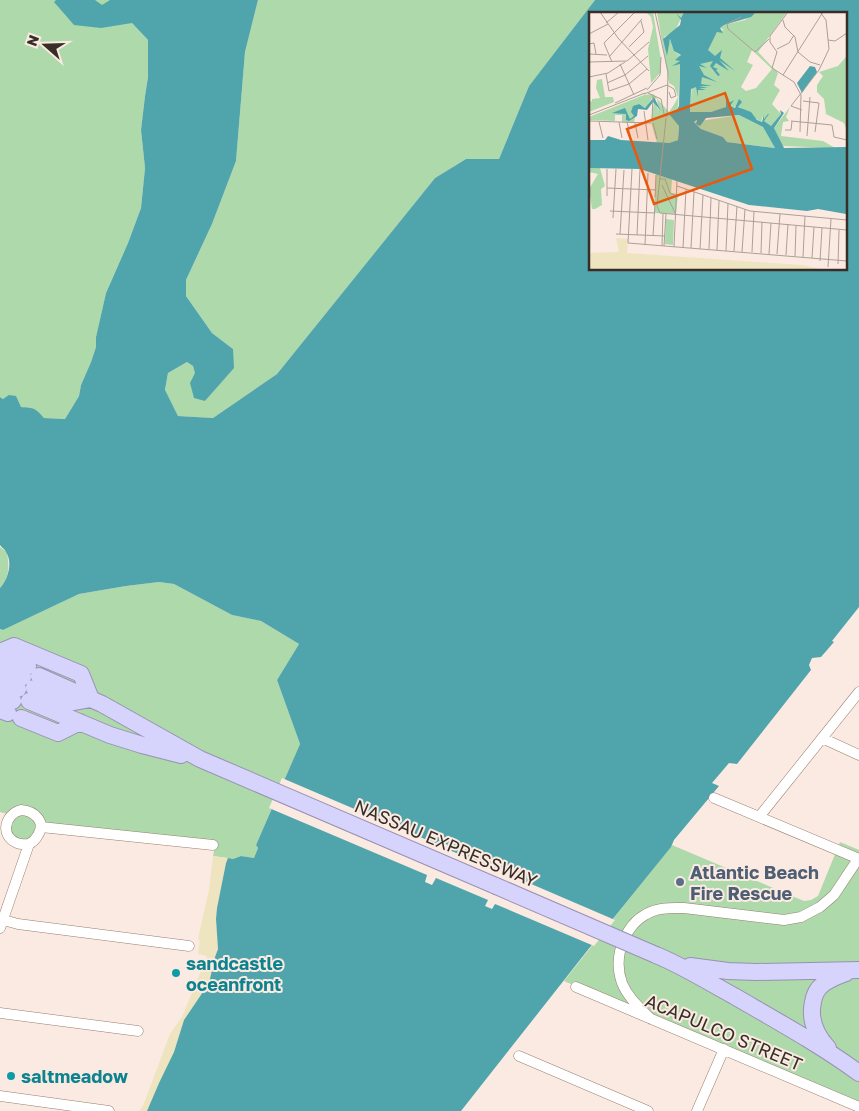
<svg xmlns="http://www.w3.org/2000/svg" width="859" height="1111" viewBox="0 0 859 1111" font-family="'Golos Text',sans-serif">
	<rect width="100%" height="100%" fill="#fbeae1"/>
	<path fill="#aed9ab" d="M0,0H143L132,23L148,40V77L145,96L141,130L145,168L141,208L128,243L106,293L96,337V347L91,362L81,385L79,396L65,419L44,418L31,408L21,407L0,397Z
		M258,0H595L529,86L499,159H466L435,178L277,374L213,418L178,416L165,391L168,373L187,362L193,366L205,401L216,388L233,349L212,333L186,296V280L212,224L236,161L245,52Z
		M0,547L7,552C9,567 10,576 0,588Z
		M159,582L174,584L232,615L261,621L299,644L277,680L300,744L256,845L258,848L254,858L241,856L233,859L213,856L215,847L45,823L28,844L8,836L11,815L0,812V629L3,630L79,594L126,586Z
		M840,842L859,850V1107L564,981L672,845L804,901L811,900L818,896Z"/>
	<path fill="#eee4bf" d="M213,856L228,858L226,863L217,908L216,919L218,949L215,957L209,983L184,1020L174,1052L159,1083L147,1111H139L143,1106L170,1034L182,1017L207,956L198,954L200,940L198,939L209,890Z"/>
	<path fill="#50a5ac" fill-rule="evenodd" d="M56,0H95L102,5L110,0H258L245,52L236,161L212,224L186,280V296L212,333L233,349L234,368L205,401L194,398L190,383L195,373L193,366L187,362L168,373L165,390L178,416L213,418L277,374L435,178L466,159H499L529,86L595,0H859V607L832,641L834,642L821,657L812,658L809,665L811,670L737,764L729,763L712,783L719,786L674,840L671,847L587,951L461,1111H147L159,1083L174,1052L184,1020L209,983L215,957L218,949L216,919L217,908L226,863L228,858L233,859L241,856L254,858L258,848L256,845L300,744L277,680L299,644L261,621L232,615L174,584L159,582L126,586L79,594L3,630L0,629V588C8,579 13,563 6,552C5,549 2,548 0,545V397L3,399L9,395L16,396L21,407C35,408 35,408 44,418L65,419L79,396L81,385L91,362L96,347V337L106,293L128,243L141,208L145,168L141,130L145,96L148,77V40L132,23L101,28L74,25L54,2ZM590,14H845V269H590Z"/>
	<path fill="#fbeae1" d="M282,778L441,846L443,843L450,846L449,850L500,871L502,869L509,872L508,874L615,920L594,946L495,904L492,909L485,906L488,900L436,878L432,885L425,882L427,875L269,808Z"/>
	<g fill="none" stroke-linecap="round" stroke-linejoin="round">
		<defs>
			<path id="minor" d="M822,738L859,755
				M714,798L859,859
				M21,810C35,811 46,822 38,835C36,839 33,842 29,844C25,844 21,845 17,843C0,836 4,815 21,810Z
				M759,817L859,692
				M41,827L213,845
				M0,919L18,924L189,946
				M0,928L29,844
				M576,987L859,1107
				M0,1013L138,1031
				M651,1019C640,1008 628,998 622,983C612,955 626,921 653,911C663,907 674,908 684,908L784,920L801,917L820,907L834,895L858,859
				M519,1056L648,1111
				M0,1096L109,1111
				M697,1111L724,1049"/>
			<path id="trunk" d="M0,652L14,646L81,674L91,699
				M0,656L8,657L28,666
				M0,666L2,668L23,677
				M39,676L102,704L200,759L496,886
				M0,682L18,689
				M34,688L69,703L91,699
				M0,696L13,701
				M29,701L110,735L142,745L181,755
				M0,710L8,713
				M21,718L58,733L80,722
				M656,955C683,966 708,982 734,996C777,1021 819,1044 859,1073
				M690,966L728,971L756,972L859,970
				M828,1048C816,1035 809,1020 813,1002C814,996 817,989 822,985C829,979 838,976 846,973"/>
		</defs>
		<use href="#minor" stroke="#987f70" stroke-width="11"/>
		<use href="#trunk" stroke="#9892b1" stroke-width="18"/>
		<use href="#minor" stroke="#fff" stroke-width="10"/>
		<use href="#trunk" stroke="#d6d3fc" stroke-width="16"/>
		<defs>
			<path id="trunk-bridge" d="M496,886L656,955"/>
		</defs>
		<use href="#trunk-bridge" stroke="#9892b1" stroke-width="18" stroke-linecap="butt"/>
		<use href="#trunk-bridge" stroke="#d6d3fc" stroke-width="16"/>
	</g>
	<circle fill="#5c6f8a" stroke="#fbeae1" stroke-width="2" cx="680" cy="882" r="5"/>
	<g fill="#0f9aa8" stroke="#fbeae1" stroke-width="2">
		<circle cx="176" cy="973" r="5"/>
		<circle cx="11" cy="1076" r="5"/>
	</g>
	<g text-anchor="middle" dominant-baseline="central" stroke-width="4" stroke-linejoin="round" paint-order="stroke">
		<g font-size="18" fill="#382e28" stroke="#fbeae1">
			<text transform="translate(446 843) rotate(23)">NASSAU EXPRESSWAY</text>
			<text transform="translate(724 1032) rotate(23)">ACAPULCO STREET</text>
		</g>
		<g font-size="18" font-weight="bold" fill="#4e5e75" stroke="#fbeae1" text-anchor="start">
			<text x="690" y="872">Atlantic Beach<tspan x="690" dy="21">Fire Rescue</tspan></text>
		</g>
		<g font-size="18" font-weight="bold" fill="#0d838f" stroke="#fbeae1" text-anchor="start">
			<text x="186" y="963">sandcastle<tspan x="186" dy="21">oceanfront</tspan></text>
			<text x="21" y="1076">saltmeadow</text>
		</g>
	</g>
	<g transform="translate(589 12)">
		<rect width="258" height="258" fill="#fbeae1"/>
		<path d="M57,0H64L72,48V60L62,71L59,37L64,15L62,5ZM68,0H95L86,19L75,25L78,32L83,27L86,40L92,44V49L85,53L91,51L89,94L87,99H82L90,114L89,124V128L80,131H68L62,110L65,90L70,99L68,87L63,86L57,96L48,92L45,111L33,110V103H26V109L1,108L0,105L55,83L64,82L80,100L86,91L89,85L85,74L80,71ZM167,0H198L169,40L189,61L185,73L191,78L183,92L192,102L182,114L174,109L178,105L175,107L174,104L172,110L149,94L122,100H101L105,43L116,41L128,20L135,18L131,16L135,13L156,8ZM163,38L183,57L167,76L157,79L152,75L164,53L158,50ZM257,45V116L255,111L237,102L235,87L228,80V73L234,64L230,60L249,54ZM13,67L16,85H24L25,90L0,100V87L3,90V87L11,86L7,76L8,68ZM201,95L197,105L200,109L194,110L192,124L234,129L246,136L193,134L185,116ZM150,103L174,115L186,136L138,130L134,125L112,117L105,110ZM0,156H11L16,174L12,177L13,193L6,197H3L0,177L9,162L0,160ZM67,162L83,167L82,181L89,182L87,202L65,201ZM77,207L85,208L84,233L76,232Z" fill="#aed9ab" fill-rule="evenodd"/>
		<path d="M27,226L39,227L38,241L213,253L231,257H0V241L30,240Z" fill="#eee4bf"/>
		<path d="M95,0H167L162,5L135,13L131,16L134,21L128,20L119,38L126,44L133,38L131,46L146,59L130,48L140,59L127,51L124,55L129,57L127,58L131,63L129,64L121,54L124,49L111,52L118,56L110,54L115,63L128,70L113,65L112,72L123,74H110L119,76H110L117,78H109V85L107,75L102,77L101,100H122L137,95V86L140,91L145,88L141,94L146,96L150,87L153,90L149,95L162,100L168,108L173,110L175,103V107L179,102H180L175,109L182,114L192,102L191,98L195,101L185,116L195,136L257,135V202L229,197L218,199L160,193L51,157L0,156V128H16L19,124L32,128L80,131L89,128L90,114L80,102L87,99L90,94L91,52L83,54L91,49L86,48L92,43L85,39L81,27L78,44L74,27L91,13L92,8L87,1L92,6ZM150,103L174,115L186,136L138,130L134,125L112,117L105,110L108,108L107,112L111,114L117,106ZM221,54L226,55L228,60L213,81L208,71ZM65,85L72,99L64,90L58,98L49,97L48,104L40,109L37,108V102L23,101L36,96L41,107L45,104L42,100L44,94L50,92L56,96Z" fill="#50a5ac" fill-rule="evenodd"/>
		<path fill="none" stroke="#ad9f97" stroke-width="1" d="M11,0L29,26L60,59M66,0L79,60L78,105M199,0L181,24V30L188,40L183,56L205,70L212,83L211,120M152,5L138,12L139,17L166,40L180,27M194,8L196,15L206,25L209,40L221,50L231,53M17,11L30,0M0,22L19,12M239,28L246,29L258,21M0,32L5,31L7,42M40,35L55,20L52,9M188,37L200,31L205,23M0,42L18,43M20,45L53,7M0,50L38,49L60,30M23,50L15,31L46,0M31,52L45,83M17,62L20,79L40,72L58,57M194,63L234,0M0,65L19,61L36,50M18,71L36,63L59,44M58,78L71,63L72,45M59,81L72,87L75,102M55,82L78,73L85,77L87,84L82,86L80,80M214,89L230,91L226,120M26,91L58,76M213,98L202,94L230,58L240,37L237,8L231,0M55,99L59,128M0,103L56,81M77,106L68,194L71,201L258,218M63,108L64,84M0,109L62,111M202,109L243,113L245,125L258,128M10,110L14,126M30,110L33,126M38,110L42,127M46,111L49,126M64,111L68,127M196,118H202L203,109M218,124L221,85M70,167H76L81,181L88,184M73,173L87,203M88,174L161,199L258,208M18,176L67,178M18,184V157M66,185L67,163M21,199L66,201M24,206L27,157M27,222L76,224M31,222L35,158M48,223L51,157M64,224L66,192M39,231L258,249M39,231L43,157M56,233L59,161M73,234L74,202M75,234L77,202M85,235L88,169M94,236L97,177M102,236L105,180M111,237L114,183M120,237L122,186M128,238L130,189M137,239L139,191M145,239L148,194M153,240L156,197M163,240L165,199M172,241L173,210M180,242L182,211M188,242L191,202M197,243L199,212M206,244L207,214M214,245L216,204M223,246L225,215M231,249L233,216M249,252L250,218M239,255L242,207"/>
		<path fill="#e8590c" fill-opacity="0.15" stroke="#e8590c" stroke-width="2.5" d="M136,81L163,157L65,192L38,117Z"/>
		<rect width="258" height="258" fill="none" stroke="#382e28" stroke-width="2.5"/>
	</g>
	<g transform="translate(45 45) rotate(290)" stroke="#fbeae1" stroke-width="4" paint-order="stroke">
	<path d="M0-4L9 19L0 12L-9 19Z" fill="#382e28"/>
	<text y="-8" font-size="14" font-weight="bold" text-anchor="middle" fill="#382e28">N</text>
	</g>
</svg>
